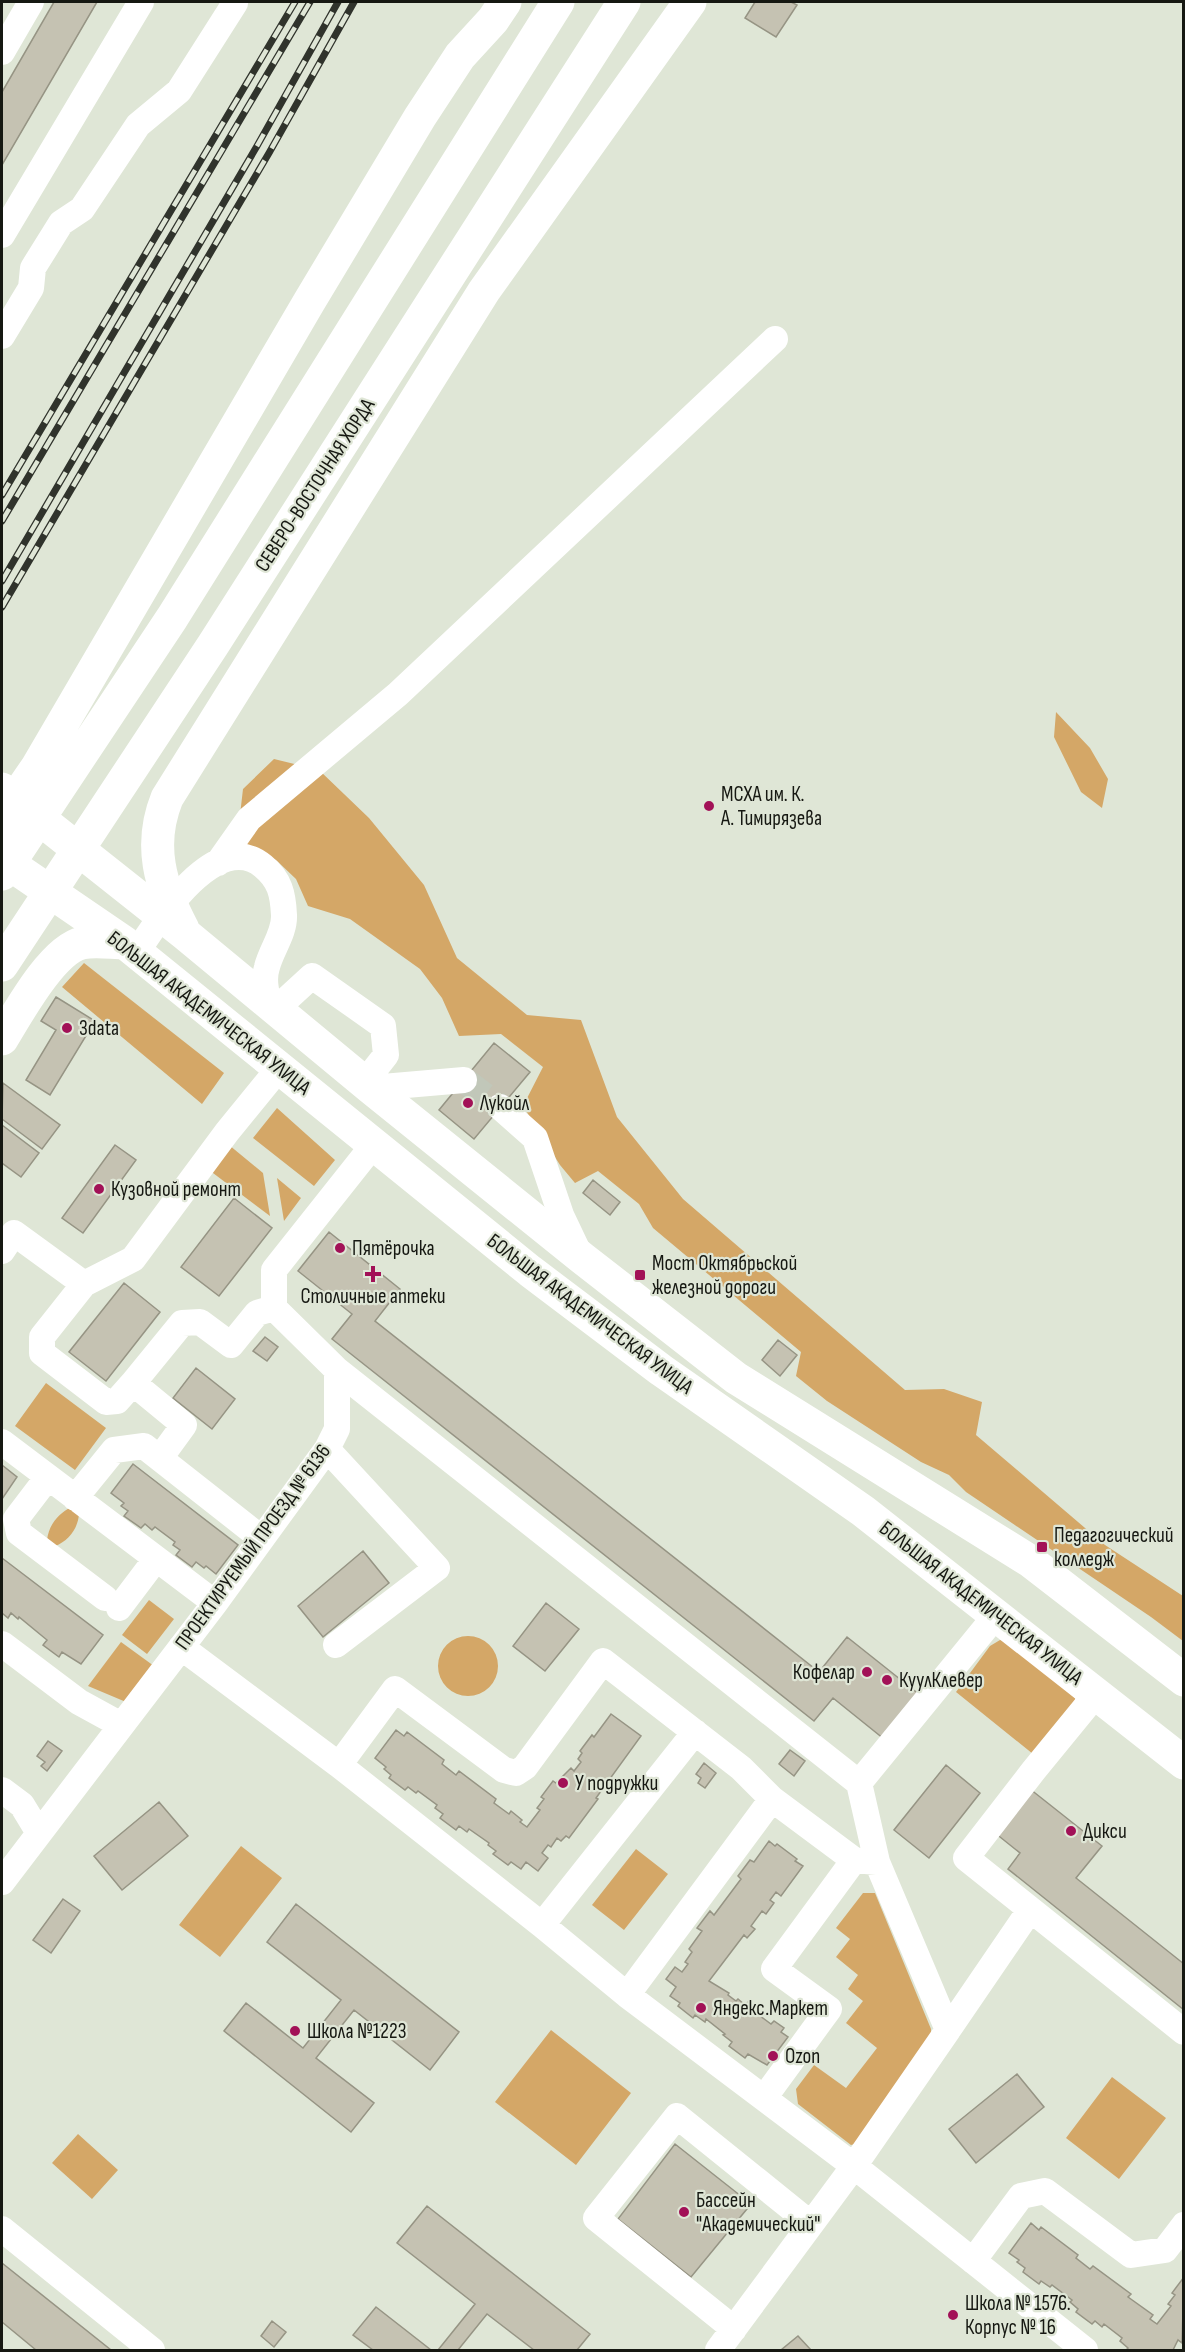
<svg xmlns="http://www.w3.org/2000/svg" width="1185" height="2352" viewBox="0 0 1185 2352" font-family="'Sofia Sans Condensed',sans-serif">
	<rect width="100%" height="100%" fill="#dfe6d6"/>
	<path fill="#d4a767" d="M1056,712L1090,748L1108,779L1102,808L1081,792L1054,737Z
		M274,759L319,770L369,818L424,885L457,958L527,1015L581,1020L617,1117L683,1199L905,1390L944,1389L982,1402L976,1435L1105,1545L1183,1596V1641L1151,1617L966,1492L949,1475L921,1462L827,1401L796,1376L801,1352L653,1228L639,1204L598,1171L575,1183L560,1165L523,1106L543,1067L501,1034L459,1036L442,998L420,969L350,919L308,906L296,879L276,860L237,841L243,789Z
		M84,963L224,1073L202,1104L62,987Z
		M277,1108L335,1160L314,1186L253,1138Z
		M229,1145L263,1173L270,1216L209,1170Z
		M277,1178L301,1198L284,1221Z
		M46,1383L106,1428L75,1470L15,1426Z
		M71,1507L79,1514C78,1528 69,1541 55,1546L47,1540C49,1525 57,1515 71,1507Z
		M149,1600L174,1619L147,1654L122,1635Z
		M438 1666a30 30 0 1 1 60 0a30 30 0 1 1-60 0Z
		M1000,1640L1008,1641L1075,1698V1702L1033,1754L956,1692L990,1646Z
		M121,1642L154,1666L126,1702L88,1686Z
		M241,1846L282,1878L220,1957L179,1925Z
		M636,1849L668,1874L624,1930L592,1905Z
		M863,1893H875L931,2029V2043L859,2143L851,2145L798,2104L796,2089L814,2065L846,2088L877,2048L846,2023L863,2001L848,1989L858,1975L836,1957L850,1939L836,1928Z
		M551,2030L631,2093L576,2165L495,2102Z
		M1112,2077L1166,2118L1119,2179L1066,2138Z
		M78,2134L118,2170L92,2199L52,2163Z"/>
	<path fill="#c5c2b2" stroke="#969484" stroke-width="1.5" d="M54,2H97L2,165V92Z
		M755,2H791L797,5L776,37L745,18Z
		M56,997L95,1021L50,1095L26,1080L56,1030L41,1021Z
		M494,1043L530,1072L474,1139L439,1110Z
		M3,1083L60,1125L42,1149L2,1119Z
		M2,1125L39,1153L21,1177L2,1163Z
		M115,1145L136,1160L83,1233L62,1218Z
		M593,1180L620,1202L610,1215L583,1193Z
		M234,1198L272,1228L219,1296L181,1267Z
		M329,1232L400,1289L375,1321L819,1672L847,1637L920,1695L884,1739L833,1698L814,1721L332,1339L352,1314L298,1271Z
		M124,1283L160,1312L106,1381L69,1352Z
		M265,1337L278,1347L267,1361L253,1351Z
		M778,1340L797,1355L780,1376L762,1360Z
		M196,1368L235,1399L212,1429L173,1398Z
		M133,1464L238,1545L216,1574L206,1566L204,1568L196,1562L192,1567L176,1555L180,1550L173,1545L175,1542L155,1527L152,1530L145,1524L141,1528L124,1516L128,1511L121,1506L124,1503L111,1493Z
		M2,1465L17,1477L2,1499Z
		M363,1551L389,1583L323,1637L298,1606Z
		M2,1558L103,1635L81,1664L62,1652L59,1657L43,1645L47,1640L19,1617L18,1619L11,1613L8,1618L2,1613Z
		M546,1603L579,1629L545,1671L513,1646Z
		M611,1714L641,1736L596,1798L598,1799L569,1838L566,1836L561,1841L557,1838L551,1847L548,1845L542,1853L548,1858L538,1871L526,1862L521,1869L511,1862L508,1865L493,1854L496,1851L488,1845L489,1843L469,1829L467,1832L459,1826L456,1830L440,1818L443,1814L435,1808L437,1805L418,1791L416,1793L408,1787L405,1790L389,1778L391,1775L384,1769L386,1767L375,1758L396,1730L404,1736L407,1732L444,1760L442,1764L456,1775L459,1771L496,1799L494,1803L509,1814L511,1811L522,1820L520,1822L527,1827L540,1810L537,1808L544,1799L541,1797L553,1781L556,1783L571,1768L574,1771L581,1762L578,1759L582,1753L580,1751L592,1735L594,1737Z
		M48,1741L62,1751L47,1771L41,1766L45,1762L37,1756Z
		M790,1750L805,1761L794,1776L779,1764Z
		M704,1763L716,1773L705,1788L698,1783L701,1778L696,1774Z
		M946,1765L980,1793L929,1858L894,1830Z
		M1030,1789L1102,1846L1076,1878L1184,1964V2010L1008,1869L1020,1853L995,1833Z
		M159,1802L188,1836L122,1890L94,1856Z
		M769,1841L775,1846L777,1844L797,1859L795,1861L803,1866L781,1896L776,1892L770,1900L774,1903L766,1914L762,1911L751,1926L755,1929L747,1938L744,1935L709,1981L729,1993L728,1995L736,2001L738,1999L745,2005L748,2002L758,2010L756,2013L771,2024L774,2021L784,2028L781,2032L788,2037L767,2065L748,2054L745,2058L729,2046L732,2042L723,2035L725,2034L706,2019L705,2022L695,2015L693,2018L678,2006L680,2003L670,1996L676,1987L666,1979L675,1967L682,1972L688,1964L685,1962L692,1952L689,1949L702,1931L697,1928L710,1911L714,1915L741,1879L738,1876L750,1860L754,1862Z
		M63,1899L80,1911L51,1953L33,1940Z
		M296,1904L459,2032L430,2070L354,2010L316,2058L374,2103L351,2132L224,2031L246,2003L303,2048L341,2000L267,1942Z
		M1017,2074L1044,2107L976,2163L949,2129Z
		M675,2144L751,2204L691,2277L618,2219Z
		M427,2206L590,2334L577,2350H534L487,2314L458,2350H438L475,2304L397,2243Z
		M1031,2223L1039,2230L1041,2227L1078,2255L1076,2258L1090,2269L1093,2266L1131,2294L1128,2297L1153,2315L1150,2319L1157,2324L1171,2306L1168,2304L1175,2295L1172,2293L1184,2277L1182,2343L1178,2340L1173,2350H1126L1128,2348L1120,2341L1122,2338L1104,2324L1102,2327L1095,2321L1092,2324L1076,2312L1078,2309L1070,2302L1072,2300L1052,2285L1050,2287L1041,2281L1039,2284L1023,2272L1025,2268L1017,2262L1019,2260L1009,2253Z
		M2,2263L111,2350H36L2,2322Z
		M376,2307L431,2350H373L353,2335Z
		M272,2321L286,2332L274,2347L261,2336Z
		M798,2336L811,2350H781Z"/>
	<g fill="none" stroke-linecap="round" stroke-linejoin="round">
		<path stroke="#c1c7b9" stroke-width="26" stroke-dasharray="26 13" stroke-linecap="butt" d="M464,1080L500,1107"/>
		<path stroke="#fff" stroke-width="26" d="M2,52L31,2
			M2,235L141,2
			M2,336L31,288L33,268L61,223L82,209L138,125L179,91L235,3
			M218,863L249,819L398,694L775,339
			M137,952C157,921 217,827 263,866C280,880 283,894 284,915C285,933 271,950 267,967C263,979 266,991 269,1003
			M276,1009L312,976L383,1026L386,1055L364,1083
			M371,1088L464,1080
			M500,1107L535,1138L561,1215L580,1255
			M2,1251L14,1233L84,1284
			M337,1370L859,1783
			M133,1383L117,1401L106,1402L42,1353V1337L84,1284L133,1259L227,1132L280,1067
			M2,1442L215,1603
			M327,1449L437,1568L336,1645
			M160,1458L184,1425L133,1383L182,1323L200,1322L231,1345L257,1313L274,1308
			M48,1477L16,1519L19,1533L105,1598
			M75,1498L114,1450L144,1446L261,1538
			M119,1608L156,1559
			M2,1644L79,1702L121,1725
			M181,1647L339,1765L542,1925L627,1995L854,2166L1085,2350
			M1097,1693L1034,1770L966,1858L1184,2032
			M339,1765L395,1689L504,1770L516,1773L525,1767L603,1661L741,1768L772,1799
			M2,1790L22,1805L39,1833
			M2,1882L215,1603L327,1449L337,1429V1370L274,1308V1270L374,1144
			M542,1925L695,1732
			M627,1995L772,1799L854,1860L877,1862
			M948,2030L1030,1910
			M764,2098L829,2009L774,1969L854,1860
			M2,2229L152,2350
			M973,2261L1021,2196L1045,2191L1131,2255L1165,2250L1184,2225
			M734,2329L596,2218L677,2116L811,2224
			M718,2350L854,2166L948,2030L877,1862L859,1783L997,1614"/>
		<path stroke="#fff" stroke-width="33" d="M2,789L185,934L371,1088L582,1258L736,1378L1030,1561L1184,1680
			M2,839L15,799L37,767L309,302L420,117L460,56L493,20L505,2
			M2,859L125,943L530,1271L661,1370L863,1511L1184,1763
			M2,874L172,618L558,2
			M183,929C160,886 148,845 167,798L484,291L690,2
			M2,965L213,645L624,2
			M2,1039C18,1013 52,950 82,943C95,940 112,943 125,943"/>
		<defs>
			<path id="rail" d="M2,495L295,2
				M2,521L310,2
				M2,581L257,146L338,2
				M2,607L269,153L354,2"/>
		</defs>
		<use href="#rail" stroke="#30332c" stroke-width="7"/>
		<use href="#rail" stroke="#dfe6d6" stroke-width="4.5" stroke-dasharray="14" stroke-linecap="butt"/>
	</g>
	<g fill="#a21157" stroke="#dfe6d6" stroke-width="2">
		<circle cx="709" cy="806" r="6"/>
		<circle cx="67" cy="1028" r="6"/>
		<circle cx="468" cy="1103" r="6"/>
		<circle cx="99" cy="1189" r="6"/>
		<circle cx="340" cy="1248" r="6"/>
		<path d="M370 1265h6v6h6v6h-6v6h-6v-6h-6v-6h6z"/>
		<rect x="634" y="1269" width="12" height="12" rx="3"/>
		<rect x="1036" y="1541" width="12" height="12" rx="3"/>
		<circle cx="867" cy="1672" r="6"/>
		<circle cx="887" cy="1680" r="6"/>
		<circle cx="563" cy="1783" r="6"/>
		<circle cx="1071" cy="1831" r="6"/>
		<circle cx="701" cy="2008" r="6"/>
		<circle cx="295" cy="2031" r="6"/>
		<circle cx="773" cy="2056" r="6"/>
		<circle cx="684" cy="2212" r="6"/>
		<circle cx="953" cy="2315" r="6"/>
	</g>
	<g text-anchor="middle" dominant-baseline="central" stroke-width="4.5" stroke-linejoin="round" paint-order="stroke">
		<g font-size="21" fill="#161812" stroke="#dfe6d6">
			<text transform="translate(315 485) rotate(-57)">СЕВЕРО-ВОСТОЧНАЯ ХОРДА</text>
			<text transform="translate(209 1013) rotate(38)">БОЛЬШАЯ АКАДЕМИЧЕСКАЯ УЛИЦА</text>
			<text transform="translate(590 1314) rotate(37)">БОЛЬШАЯ АКАДЕМИЧЕСКАЯ УЛИЦА</text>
			<text transform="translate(253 1547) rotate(-54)">ПРОЕКТИРУЕМЫЙ ПРОЕЗД № 6136</text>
			<text transform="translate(981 1603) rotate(38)">БОЛЬШАЯ АКАДЕМИЧЕСКАЯ УЛИЦА</text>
		</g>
		<g font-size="21" fill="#161812" stroke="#dfe6d6" text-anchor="start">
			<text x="721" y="794">МСХА им. К.<tspan x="721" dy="24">А. Тимирязева</tspan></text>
			<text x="79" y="1028">3data</text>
			<text x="480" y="1103">Лукойл</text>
			<text x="111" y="1189">Кузовной ремонт</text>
			<text x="352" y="1248">Пятёрочка</text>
			<text x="652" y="1263">Мост Октябрьской<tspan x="652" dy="24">железной дороги</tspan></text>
			<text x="373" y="1296" text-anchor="middle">Столичные аптеки</text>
			<text x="1054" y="1535">Педагогический<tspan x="1054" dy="24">колледж</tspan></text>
			<text x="855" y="1672" text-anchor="end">Кофелар</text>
			<text x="899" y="1680">КуулКлевер</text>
			<text x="575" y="1783">У подружки</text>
			<text x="1083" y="1831">Дикси</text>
			<text x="713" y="2008">Яндекс.Маркет</text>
			<text x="307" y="2031">Школа №1223</text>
			<text x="785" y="2056">Ozon</text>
			<text x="696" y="2200">Бассейн<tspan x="696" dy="24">"Академический"</tspan></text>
			<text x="965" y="2303">Школа № 1576.<tspan x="965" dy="24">Корпус № 16</tspan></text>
		</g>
	</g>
	<rect width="1185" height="2352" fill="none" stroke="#161812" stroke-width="6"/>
</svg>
